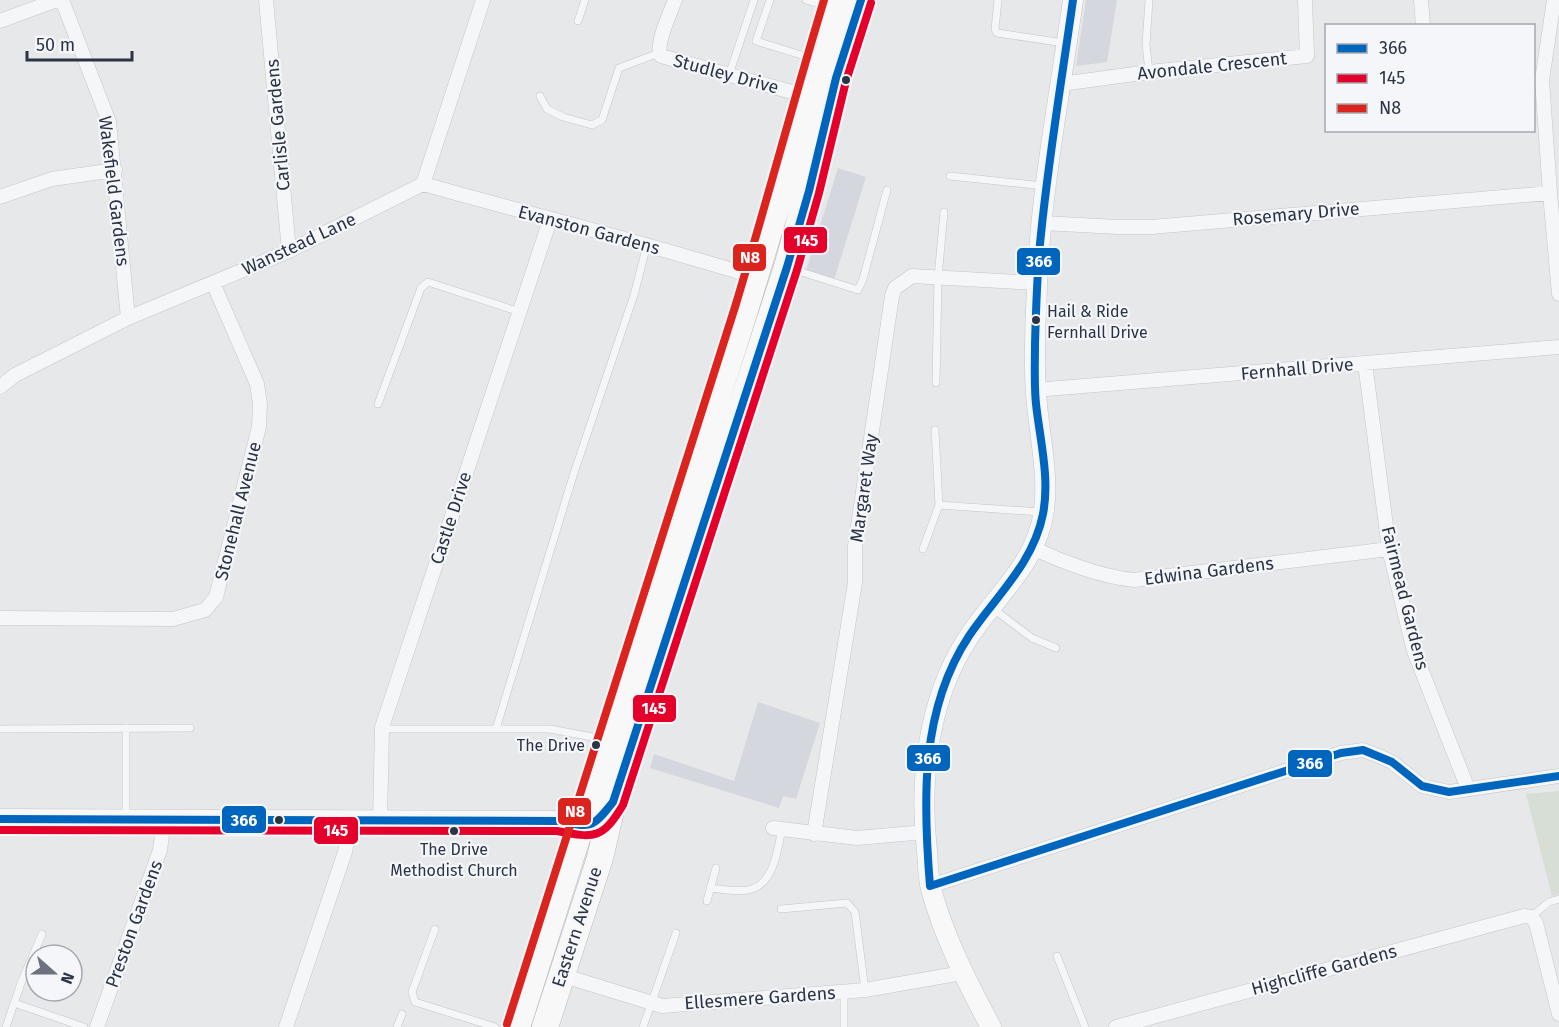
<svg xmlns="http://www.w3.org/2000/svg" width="1559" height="1027" viewBox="0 0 1559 1027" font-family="'Fira Sans',sans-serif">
	<rect width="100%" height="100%" fill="#e6e8ea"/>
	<path fill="#d4d7dd" d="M1086,0H1117L1107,62L1076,66Z
		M838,168L866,177L834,280L806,271Z
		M758,702L820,723L796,799L783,796L779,808L650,768L654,754L734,781Z"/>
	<path fill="#d6ded6" d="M1559,791V894L1552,896L1526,794Z"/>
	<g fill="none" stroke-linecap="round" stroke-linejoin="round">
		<defs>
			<path id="lane" d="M770,0L756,41L811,58
				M806,0L829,7
				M998,0L995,29L997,33L1064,43
				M1149,0L1146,44L1149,72
				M578,21L585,0
				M729,75L754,0
				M540,96L547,109L563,117L592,125L602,120L619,68L659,53
				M950,176L1043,186
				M792,269L858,290L863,279L887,190
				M936,383L938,277L944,212
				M378,404L421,288L428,282L520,312
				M939,505L1041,512
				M923,549L939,505L935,430
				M992,608L1032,638L1056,648
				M126,728V819
				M0,729L190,728
				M381,729H550L603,739
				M496,729L573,476L634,295L647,245
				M710,888C723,889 740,893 752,889C775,881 777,850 782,829
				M707,901L716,868
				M781,909L847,903L855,912L865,990
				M1531,917L1549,902L1559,899
				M435,929L412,992L415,1002L495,1027
				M1057,956L1085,1027
				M844,991V1027
				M14,1003L84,1027
				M6,1027L21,983L42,934
				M397,1027L402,1014
				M643,1027L676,933"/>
			<path id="street" d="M62,0L109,122L128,318
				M266,0L289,251
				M675,0C670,13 655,45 661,56L806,96L811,95
				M1421,0L1423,26
				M1554,0L1542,80L1550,193L1559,294
				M0,21L57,0
				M1061,84L1149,72L1307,56L1305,0
				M423,184C534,215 646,243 755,277
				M0,197L52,179L115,170
				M1042,223L1118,227H1151L1550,193
				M1365,363L1389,549L1414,651L1468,789
				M0,387L15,375L128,318L289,251L423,184L483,0
				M1035,390L1559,347
				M1033,548C1062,562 1102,577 1134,580L1389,549
				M0,618L173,619L205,610L216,597L259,427L260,404L257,384L213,283
				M380,821L382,727L550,220
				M773,828L857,838L925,832
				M814,834L855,583V546L892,296L895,288L912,276L1037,283
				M930,886L1341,753L1363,750L1379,756L1392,762L1422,786L1449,792L1559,776
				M561,975L662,1006L865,990L962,973
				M97,1027L160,850L164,820
				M286,1027L345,852L348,837V821
				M1116,1027L1524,916L1531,917L1536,923L1559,1014"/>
			<path id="secondary" d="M0,819L558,821L588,826L593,823
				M991,1027C967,982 944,937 931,889C928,877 928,863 927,851C919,780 928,699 968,638C996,595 1037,564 1044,510C1049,471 1038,430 1036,392C1033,356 1036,319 1037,284C1041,189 1060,94 1073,0"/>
			<path id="highway" d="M517,1027L745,310L781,192L806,96L835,0
				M545,1027L600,858L613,802L787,267C812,178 833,88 861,0"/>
		</defs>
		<use href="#lane" stroke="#c4c6c8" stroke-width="8"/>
		<use href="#street" stroke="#c4c6c8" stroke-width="15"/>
		<use href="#secondary" stroke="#c4c6c8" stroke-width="21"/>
		<use href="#highway" stroke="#b8bbbf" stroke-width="27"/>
		<use href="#lane" stroke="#f5f6f7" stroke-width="7"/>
		<use href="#street" stroke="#f5f6f7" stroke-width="14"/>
		<use href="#secondary" stroke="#f8f8f8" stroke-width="20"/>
		<use href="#highway" stroke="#f8f8f8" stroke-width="26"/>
		<defs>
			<path id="bus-1" d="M1073,0C1062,78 1049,155 1041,234C1037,270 1036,307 1035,344C1035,364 1034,384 1036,404C1040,440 1050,478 1043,514C1033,564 996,596 969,636C920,710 923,801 930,886L1341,753L1363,750L1392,762L1422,786L1449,792L1559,776
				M0,819L558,821C592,827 591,830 613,802L787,267L809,191L836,78L861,0"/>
			<path id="bus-2" d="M0,830L557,831C594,838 602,840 623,805L797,270L819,193L846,81L871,3"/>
			<path id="bus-3" d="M507,1024L735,307C766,205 793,102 824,0"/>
		</defs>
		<use href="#bus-1" stroke="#f4f6f9" stroke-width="12"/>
		<use href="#bus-2" stroke="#f4f6f9" stroke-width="12"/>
		<use href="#bus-3" stroke="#f4f6f9" stroke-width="12"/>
		<use href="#bus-1" stroke="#0065bd" stroke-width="8"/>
		<use href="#bus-2" stroke="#e4002b" stroke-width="8"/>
		<use href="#bus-3" stroke="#dc241f" stroke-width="8"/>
	</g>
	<g fill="#2b3445" stroke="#f4f6f9" stroke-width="2">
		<circle cx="846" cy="80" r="5"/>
		<circle cx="1036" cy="320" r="5"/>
		<circle cx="596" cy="745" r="5"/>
		<circle cx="279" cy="820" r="5"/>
		<circle cx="454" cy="831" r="5"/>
	</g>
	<g text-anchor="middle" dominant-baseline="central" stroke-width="4.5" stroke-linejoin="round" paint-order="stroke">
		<g font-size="16" fill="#2b3445" stroke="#f4f6f9" text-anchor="start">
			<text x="1047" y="311">Hail &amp; Ride<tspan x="1047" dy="21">Fernhall Drive</tspan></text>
			<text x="585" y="745" text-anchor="end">The Drive</text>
			<text x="454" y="849" text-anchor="middle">The Drive<tspan x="454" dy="21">Methodist Church</tspan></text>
		</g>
		<g font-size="18" fill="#2b3445" stroke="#f4f6f9">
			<text transform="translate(1212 66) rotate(-6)">Avondale Crescent</text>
			<text transform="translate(726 74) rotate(15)">Studley Drive</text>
			<text transform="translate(278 125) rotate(-95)">Carlisle Gardens</text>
			<text transform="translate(114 191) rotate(83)">Wakefield Gardens</text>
			<text transform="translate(1296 214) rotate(-5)">Rosemary Drive</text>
			<text transform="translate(589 230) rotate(15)">Evanston Gardens</text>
			<text transform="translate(299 244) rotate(-25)">Wanstead Lane</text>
			<text transform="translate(1297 369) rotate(-5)">Fernhall Drive</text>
			<text transform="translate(864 488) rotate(-82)">Margaret Way</text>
			<text transform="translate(238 511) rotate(-76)">Stonehall Avenue</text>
			<text transform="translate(451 518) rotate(-72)">Castle Drive</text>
			<text transform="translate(1209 571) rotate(-7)">Edwina Gardens</text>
			<text transform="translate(1405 598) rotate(76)">Fairmead Gardens</text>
			<text transform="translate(134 924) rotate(-70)">Preston Gardens</text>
			<text transform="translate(577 927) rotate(-72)">Eastern Avenue</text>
			<text transform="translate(1324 970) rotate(-15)">Highcliffe Gardens</text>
			<text transform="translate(760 998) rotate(-4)">Ellesmere Gardens</text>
		</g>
	</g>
	<g stroke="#f4f6f9" stroke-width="2">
		<rect x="783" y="226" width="45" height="28" rx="6" fill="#e4002b"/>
		<rect x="732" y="243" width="35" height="29" rx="6" fill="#dc241f"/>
		<rect x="1016" y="247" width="45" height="29" rx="6" fill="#0065bd"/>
		<rect x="632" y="694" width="45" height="29" rx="6" fill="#e4002b"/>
		<rect x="906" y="744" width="45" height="28" rx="6" fill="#0065bd"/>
		<rect x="1287" y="749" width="46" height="29" rx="6" fill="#0065bd"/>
		<rect x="557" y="797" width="35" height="29" rx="6" fill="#dc241f"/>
		<rect x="221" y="805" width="46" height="29" rx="6" fill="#0065bd"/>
		<rect x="313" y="816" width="46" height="29" rx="6" fill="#e4002b"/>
	</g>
	<g font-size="16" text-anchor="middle" font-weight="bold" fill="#fff">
		<text x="806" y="246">145</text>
		<text x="750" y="263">N8</text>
		<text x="1039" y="267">366</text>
		<text x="654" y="714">145</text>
		<text x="928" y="764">366</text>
		<text x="1310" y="769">366</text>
		<text x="575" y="817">N8</text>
		<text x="244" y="826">366</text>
		<text x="336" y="836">145</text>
	</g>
	<rect x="1325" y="24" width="210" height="108" fill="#f4f6f9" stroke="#a4a8b1" stroke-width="1.5"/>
	<rect x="1337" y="44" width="30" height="9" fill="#0065bd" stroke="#a4a8b1" stroke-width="1.5"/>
	<text x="1379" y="54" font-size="18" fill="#2b3445">366</text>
	<rect x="1337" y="74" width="30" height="9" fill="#e4002b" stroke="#a4a8b1" stroke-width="1.5"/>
	<text x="1379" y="84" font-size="18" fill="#2b3445">145</text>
	<rect x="1337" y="104" width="30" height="9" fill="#dc241f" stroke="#a4a8b1" stroke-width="1.5"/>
	<text x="1379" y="114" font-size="18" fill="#2b3445">N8</text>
	<g transform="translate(54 973) rotate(111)"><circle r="28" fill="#f4f6f9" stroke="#a4a8b1" stroke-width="1.5"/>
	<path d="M0-4.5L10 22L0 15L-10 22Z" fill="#6c737f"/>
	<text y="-9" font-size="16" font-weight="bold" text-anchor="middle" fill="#2b3445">N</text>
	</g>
	<path d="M27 51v9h105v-9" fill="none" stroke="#2b3445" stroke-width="3"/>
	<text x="36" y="51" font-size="18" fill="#2b3445" stroke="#f4f6f9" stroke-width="4.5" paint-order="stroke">50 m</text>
</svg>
